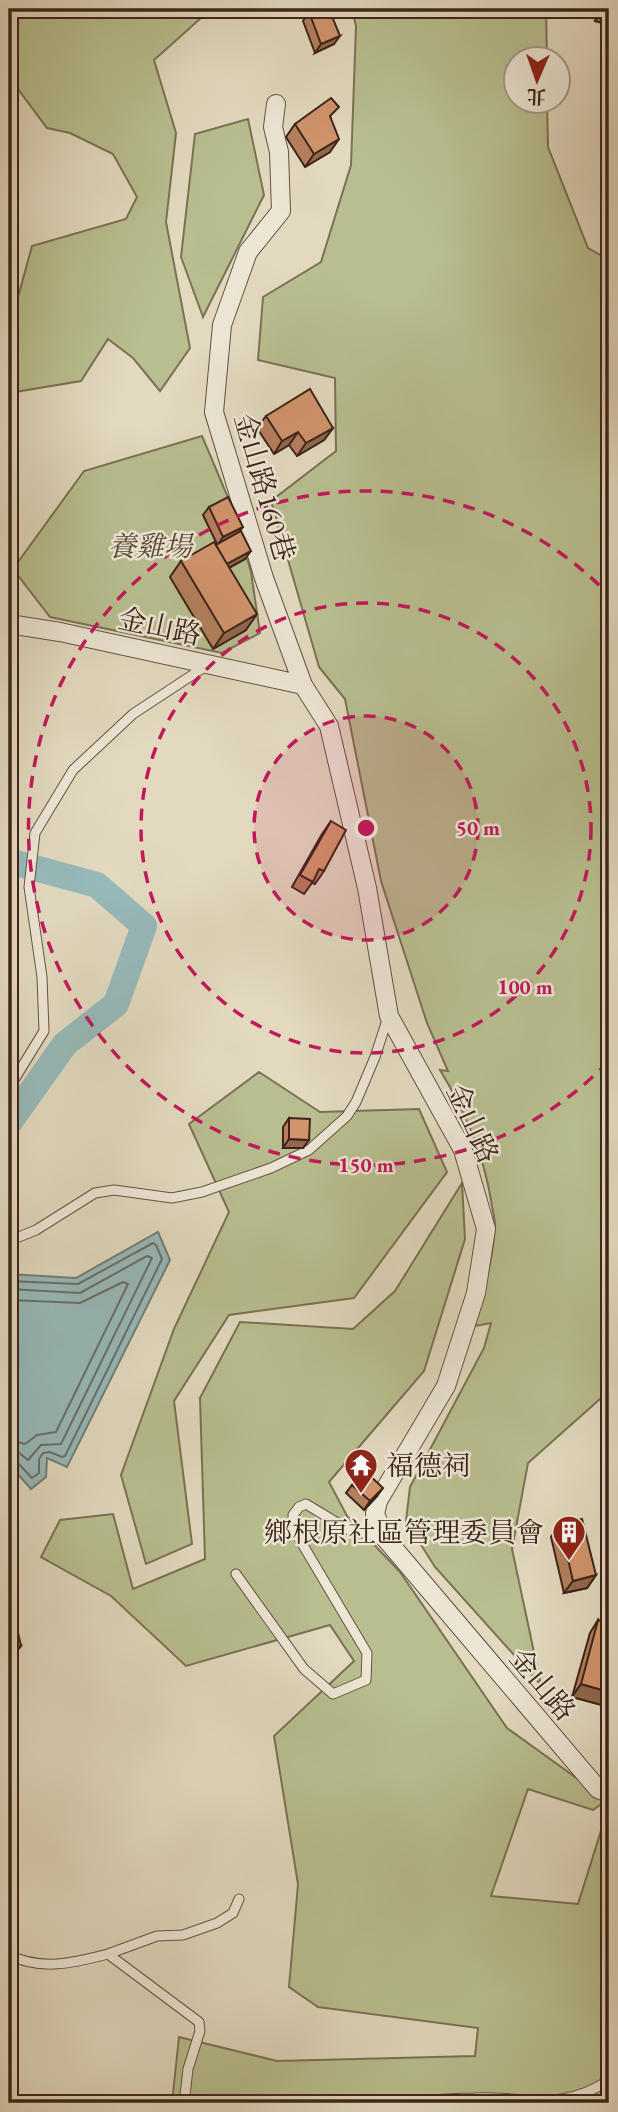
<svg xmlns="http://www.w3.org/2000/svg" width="618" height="2112" viewBox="0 0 618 2112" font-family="'EB Garamond','Noto Serif TC',serif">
	<rect width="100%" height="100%" fill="#e2d9bf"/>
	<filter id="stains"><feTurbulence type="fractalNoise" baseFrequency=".00286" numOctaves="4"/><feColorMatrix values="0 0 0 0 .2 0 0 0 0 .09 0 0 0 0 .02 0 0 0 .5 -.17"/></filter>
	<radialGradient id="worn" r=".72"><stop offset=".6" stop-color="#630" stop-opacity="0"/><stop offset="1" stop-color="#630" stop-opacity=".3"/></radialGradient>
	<path fill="#b8be8f" stroke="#7b7154" stroke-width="2" d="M9,9H211L154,60L176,133L166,222L190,348L160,391L133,358L108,339L81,381L9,393V330L32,246L126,219L137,197L113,154L70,133L47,128L9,77Z
		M352,9H546L547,59L516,60V102H547L548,147L588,248L609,260V1391L528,1463L512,1549L541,1685L435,1567L406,1521L410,1487L484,1348L491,1323L475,1326C483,1294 493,1260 495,1226C495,1218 492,1208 491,1200C483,1152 465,1111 440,1070L448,1071L427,1023L381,881L345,699L319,667L271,501L336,451L335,378L258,360L263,297L321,262L351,165L356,26Z
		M248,119L264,195L203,317L181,257L195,134Z
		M202,436L232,507L251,572L260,633L222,653L50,617L13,569L84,471Z
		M259,1072L320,1112L419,1109L447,1172L354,1298L229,1315L174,1401L192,1544L146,1564L121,1475L174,1329L229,1212L189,1124Z
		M462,1183L465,1239L424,1371L329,1482L347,1516L400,1572L507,1728L607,1800L593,1810L528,1789L491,1896L578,1904L600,1834L609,1852V1916L604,1948L609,1952V2103H172L179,2037L277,2061L475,2056L478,2028L318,2007L289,1987L298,1884L274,1736L354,1661L330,1625L186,1666L111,1596L41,1557L60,1520L113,1514L133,1589L205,1559L200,1398L240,1322L353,1329L395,1291Z"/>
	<path fill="#96b9b9" stroke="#737d79" stroke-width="2" d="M158,1232L170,1260L67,1467L47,1458L46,1477L31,1489L9,1464V1274L76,1278Z"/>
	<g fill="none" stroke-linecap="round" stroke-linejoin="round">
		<path stroke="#6a6e6a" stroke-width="2" d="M9,1281L78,1284L153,1243L156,1245L162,1259L65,1456L62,1457L50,1452L43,1453L39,1459V1473L32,1478L16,1461L9,1460
			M9,1289L80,1293L147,1256L152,1258L61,1444L41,1445L28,1460L18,1452L9,1451
			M9,1300L80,1303L123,1282L128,1284L56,1432L37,1435L25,1444L9,1440"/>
		<path stroke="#96b9b9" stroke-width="26" d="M9,861L97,885L144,926L116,1004L65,1044L9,1123"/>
		<defs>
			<path id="service" d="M9,1088L44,1031L42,977L29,887L35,833L73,770L133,714L206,666
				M9,1241L36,1230L95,1193L114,1190L172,1198L202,1192L271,1168L309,1150L347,1116L356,1102L375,1057L388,1017
				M236,1574L304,1669L333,1694L366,1680L367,1653L294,1530L293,1515L299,1507L306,1504L349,1530L384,1537
				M108,1954L157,1936L183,1935L217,1923L233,1913L239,1899
				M9,1955C42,1971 73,1963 108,1954L199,2022L200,2031L188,2069L184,2103
				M397,2103C423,2101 448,2098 474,2098C527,2096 562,2112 609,2080"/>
			<path id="minor" d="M276,104L273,127L279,152L281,211L248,252L222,325L214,412L264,578L303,685
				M9,624L60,632L303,685L329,726L367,888L389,1016L463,1150L486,1229L476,1293L446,1386L378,1501L375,1514L385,1538L598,1789L609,1793"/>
		</defs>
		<use href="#service" stroke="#675143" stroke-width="11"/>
		<use href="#minor" stroke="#675143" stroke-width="20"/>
		<use href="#service" stroke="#ece6d5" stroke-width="9"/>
		<use href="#minor" stroke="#ece6d5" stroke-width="18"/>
	</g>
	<path fill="#b47f5d" stroke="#3e241a" stroke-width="2" d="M598,9H609V25L595,21Z
		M309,12L334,44L315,53L303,21Z
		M331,118L330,152L305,167L286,137L295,124Z
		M266,416L333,428L324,440L297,456L289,445L274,454L257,428Z
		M209,507L239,532L245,559L229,568L246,630L213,649L170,577L181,561L217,544L203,515Z
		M331,821L324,871L315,884L312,883L304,894L292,887L322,834Z
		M289,1118L303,1148H283V1127Z
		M352,1485L377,1496L364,1510L346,1493Z
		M560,1524L596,1575L587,1588L564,1593L551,1537Z
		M598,1620L609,1707L572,1697L590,1633Z"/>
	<path fill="#92684c" stroke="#3e241a" stroke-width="2" d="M603,9L609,10V25L595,21Z
		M340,36L334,44L315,53L321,44Z
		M339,139L330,152L305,167L314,154Z
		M333,428L324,440L297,456L306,443Z
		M298,432L289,445L274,454L282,441Z
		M243,527L237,535L217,546L223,537Z
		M251,551L245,559L214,576L220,567Z
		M257,614L246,630L213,649L224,633Z
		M289,1139L309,1140L303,1148H283Z
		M383,1488L377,1496L364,1510L370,1501Z
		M596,1575L587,1588L564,1593L573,1581Z
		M21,1646L12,1658L9,1659V1648Z
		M581,1684L609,1692V1707L572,1697Z"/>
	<path fill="#d1946c" stroke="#3e241a" stroke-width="2" d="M317,9H329L340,36L321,44L309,12Z
		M331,98L339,107L330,116L339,139L314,154L295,124Z
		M310,389L333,428L306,443L298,432L282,441L266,416Z
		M228,497L243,527L223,537L209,507Z
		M241,531L251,551L227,564L216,545Z
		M214,542L257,614L224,633L181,561Z
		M331,821L346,830L324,871L319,869L313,882L300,875Z
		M289,1118L310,1119L309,1140L289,1139Z
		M365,1471L383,1488L370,1501L352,1485Z
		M582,1519L596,1575L573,1581L560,1524Z
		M13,1610L21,1646L9,1648V1611Z
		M598,1620L609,1623V1692L581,1684Z"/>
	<circle cx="366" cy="828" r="112" fill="#c2185b" fill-opacity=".12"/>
	<g fill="none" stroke="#c2185b" stroke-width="3.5" stroke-dasharray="12 9">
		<circle cx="366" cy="828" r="112"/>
		<circle cx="366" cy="828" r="225"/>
		<path d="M608 1062A337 337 0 1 1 608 594"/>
	</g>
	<defs>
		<symbol id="temple-pin" viewBox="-11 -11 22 30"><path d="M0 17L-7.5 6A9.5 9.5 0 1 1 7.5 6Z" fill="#8f2418" stroke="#ece6d5"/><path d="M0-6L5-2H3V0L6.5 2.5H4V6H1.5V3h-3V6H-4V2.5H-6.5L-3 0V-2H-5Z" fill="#fff"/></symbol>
		<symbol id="building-pin" viewBox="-11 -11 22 30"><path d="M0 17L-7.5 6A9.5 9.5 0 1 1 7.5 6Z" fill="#8f2418" stroke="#ece6d5"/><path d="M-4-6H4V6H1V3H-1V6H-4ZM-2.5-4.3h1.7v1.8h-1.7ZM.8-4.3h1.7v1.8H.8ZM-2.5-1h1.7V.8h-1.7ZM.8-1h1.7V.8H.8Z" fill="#fff"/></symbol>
	</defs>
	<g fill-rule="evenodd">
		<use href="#temple-pin" x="342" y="1446" width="38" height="52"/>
		<use href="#building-pin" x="550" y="1513" width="38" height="52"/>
	</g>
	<g text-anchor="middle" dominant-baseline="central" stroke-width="5" stroke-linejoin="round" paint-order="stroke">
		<g font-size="28" fill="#3e241a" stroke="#ece6d5">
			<text transform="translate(265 487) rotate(74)">金山路160巷</text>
			<text transform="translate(160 626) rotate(12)">金山路</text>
			<text transform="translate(473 1123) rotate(65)">金山路</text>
			<text transform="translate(543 1684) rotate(50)">金山路</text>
		</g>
		<g font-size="28" font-style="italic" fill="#5c4a37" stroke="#ece6d5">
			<text x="150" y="546">養雞場</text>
		</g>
		<g font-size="28" fill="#3e241a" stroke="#ece6d5" text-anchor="start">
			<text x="386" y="1465">福德祠</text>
			<text x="544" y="1532" text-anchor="end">鄉根原社區管理委員會</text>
		</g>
	</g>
	<circle cx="366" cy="828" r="10" fill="#c2185b" stroke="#ece6d5" stroke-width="3.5"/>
	<g font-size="21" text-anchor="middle" font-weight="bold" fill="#c2185b" stroke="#ece6d5" stroke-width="5" stroke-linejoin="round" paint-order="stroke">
		<text x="478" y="835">50 m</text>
		<text x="525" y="994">100 m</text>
		<text x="366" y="1172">150 m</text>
	</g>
	<rect width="618" height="2112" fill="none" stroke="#e2d9bf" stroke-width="35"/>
	<rect x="10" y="10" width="597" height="2091" fill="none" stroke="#3e241a" stroke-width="3.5"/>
	<rect x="18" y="18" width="583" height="2077" fill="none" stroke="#3e241a" stroke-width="2"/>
	<g transform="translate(537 80) rotate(182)"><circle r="33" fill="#ece6d5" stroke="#a6988a" stroke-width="2"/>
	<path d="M0-5L12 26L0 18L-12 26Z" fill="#8f2418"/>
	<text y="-10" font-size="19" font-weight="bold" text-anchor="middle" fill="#3e241a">北</text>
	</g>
	<rect width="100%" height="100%" filter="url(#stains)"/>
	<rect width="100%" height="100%" fill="url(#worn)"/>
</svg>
